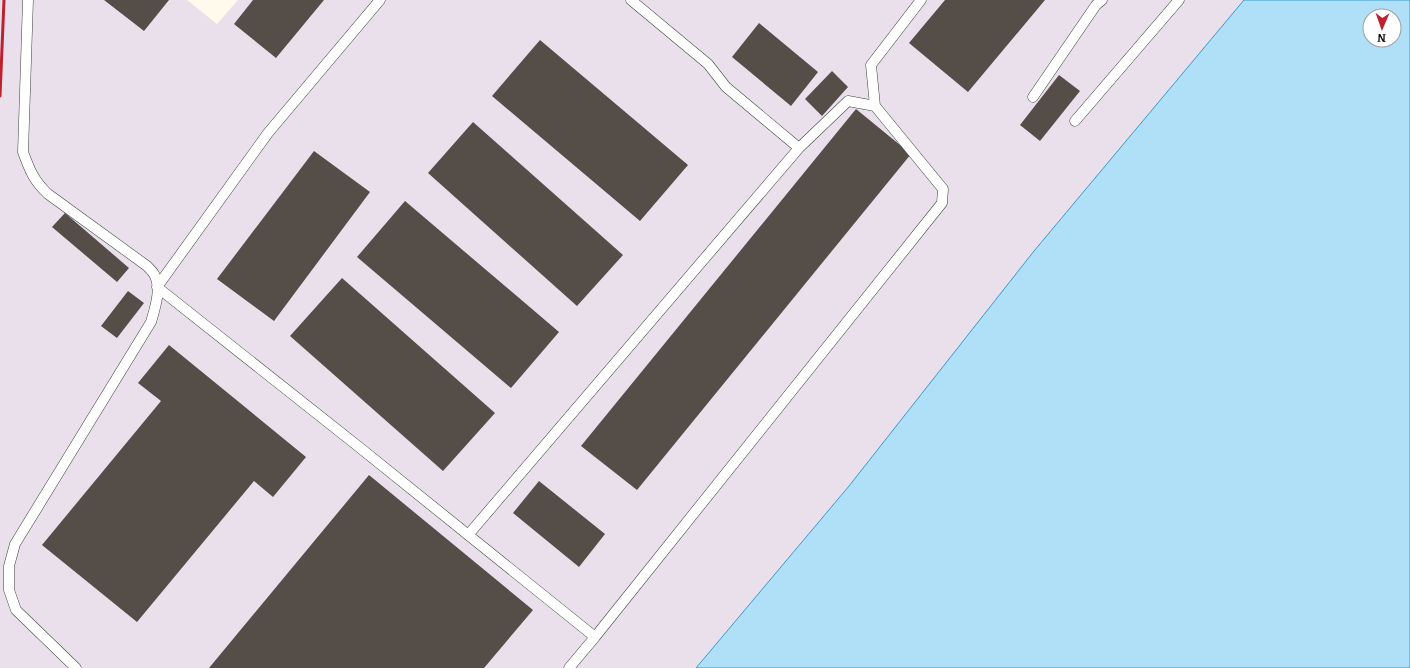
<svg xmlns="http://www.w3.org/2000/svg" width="1410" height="668" viewBox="0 0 1410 668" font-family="Bitter,serif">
	<rect width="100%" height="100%" fill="#fffaeb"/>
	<path fill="#eae0eb" d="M0,0H187L217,24L238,0H1244L1034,251L849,486L696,668H0Z"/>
	<path fill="#afe0f7" stroke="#3599cf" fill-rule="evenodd" d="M1244,0H1410V668H696L849,486L1034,251ZM1370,16H1394V40H1370Z"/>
	<path fill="#554d48" d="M104,0H169L144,31Z
		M253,0H324L276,58L234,24Z
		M945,0H1045L968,92L909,43Z
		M759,23L818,72L791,106L732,57Z
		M540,40L688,165L640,221L492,96Z
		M832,71L848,87L822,116L805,99Z
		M1059,75L1080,91L1040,141L1020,125Z
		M856,109L911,154L637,490L581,446Z
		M473,122L623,255L577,306L428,173Z
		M314,151L370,192L274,321L217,279Z
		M405,201L559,332L511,388L357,257Z
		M65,213L129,268L117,282L52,227Z
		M342,278L495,413L443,471L290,336Z
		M128,291L144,303L117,338L101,326Z
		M169,345L306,457L273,497L254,481L137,622L42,545L161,401L138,383Z
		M369,475L533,610L484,668H209Z
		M539,481L605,534L579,567L513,513Z"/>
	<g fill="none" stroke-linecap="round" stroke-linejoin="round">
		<defs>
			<path id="service" d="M28,0L23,152C30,171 34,181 48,194L147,266C149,268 152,271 154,274C162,288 155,308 151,322L15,544L9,566V590L16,610L76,668
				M380,0L268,133L157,287L359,447L595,637
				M631,0L708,64L726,87L799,148
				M1033,97L1096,5L1102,0
				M1075,121L1179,0
				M468,535L799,148L848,101L875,106
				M569,668L595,637L942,203L943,189L875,106L871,65L921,0"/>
		</defs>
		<use href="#service" stroke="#3f3f3f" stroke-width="11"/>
		<use href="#service" stroke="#fff" stroke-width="10"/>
		<path stroke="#be2231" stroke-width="3" d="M0,96L4,0"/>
	</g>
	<g transform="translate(1382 28) rotate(182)"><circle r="19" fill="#ffffff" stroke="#9e9e9e"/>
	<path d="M0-3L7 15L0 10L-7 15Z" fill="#be2231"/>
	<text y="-6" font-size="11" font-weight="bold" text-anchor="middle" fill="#0c0c0c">N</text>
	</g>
</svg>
